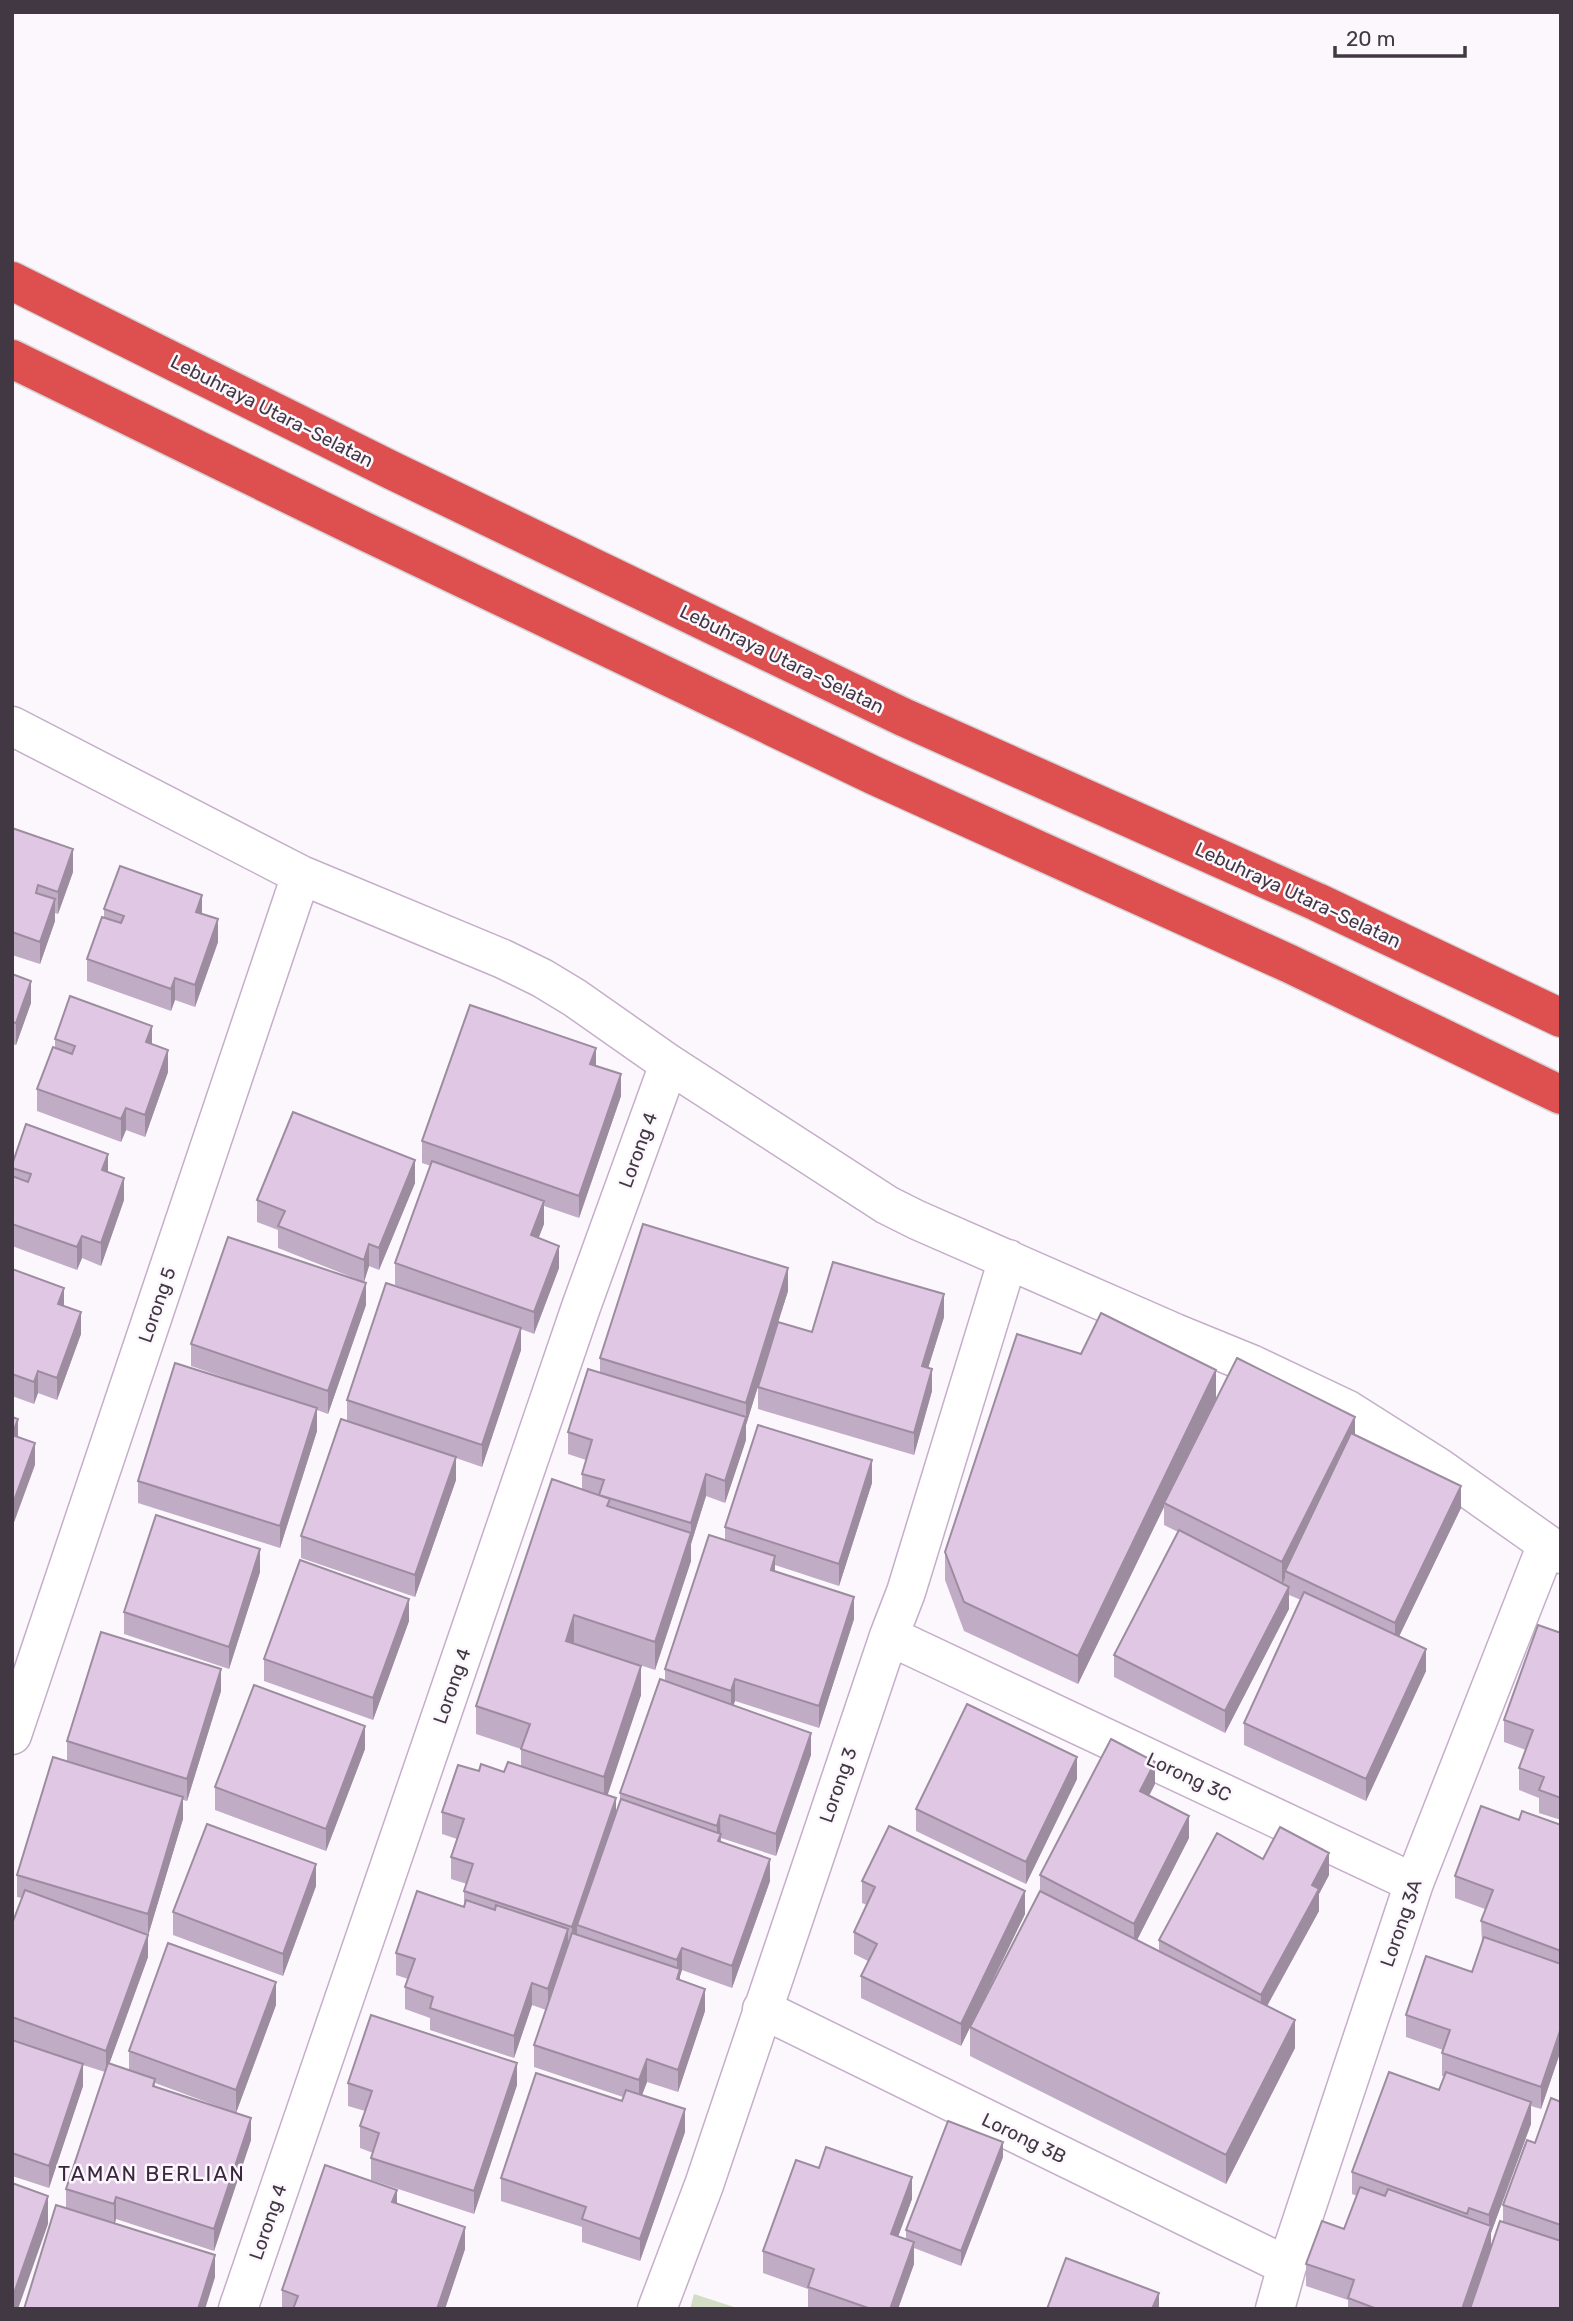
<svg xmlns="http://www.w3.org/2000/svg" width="1573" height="2321" viewBox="0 0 1573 2321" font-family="Rubik,sans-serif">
	<rect width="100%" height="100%" fill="#fcf7fd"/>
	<path fill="#d3ddc5" d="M694,2294L740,2309H690Z"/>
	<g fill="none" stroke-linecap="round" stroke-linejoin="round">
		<defs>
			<path id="minor" d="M12,726L301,875L503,959L542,978L575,998L669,1064L887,1205L917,1220L1175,1333L1251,1364L1348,1410L1438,1467L1561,1554
				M889,1636L1414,1883
				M12,1735L301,875
				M762,2009L1287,2266
				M238,2309L581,1307L669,1064
				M657,2309L704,2185L889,1636L906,1592L1008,1259
				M1275,2309L1287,2266L1414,1883L1547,1544"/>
			<path id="highway" d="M12,281L391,470L903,717L1317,902L1561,1018
				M12,359L364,531L875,776L1290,964L1561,1095"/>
		</defs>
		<use href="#minor" stroke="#c5aeca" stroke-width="41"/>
		<use href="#highway" stroke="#d5d3d6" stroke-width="41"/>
		<use href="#minor" stroke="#fff" stroke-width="38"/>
		<use href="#highway" stroke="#de4f50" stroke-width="38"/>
	</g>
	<path fill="#c1acc5" d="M12,828L73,872L58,914L55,913V921L40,964L12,955Z
		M104,909L202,914L218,942L195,1007L175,1000L171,1011L87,981V959L104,917Z
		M12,974L31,1003L16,1045L12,1044V1053Z
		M55,1039L152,1044L168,1072L145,1137L126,1130L121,1142L37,1111V1089L55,1048Z
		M596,1066L621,1096L579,1218L544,1206V1224L538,1238L559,1268L534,1334L521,1329V1350L482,1467L456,1458V1480L415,1597L301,1558V1536L347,1421V1400L445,1303L395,1285V1263L431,1166L422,1163V1141Z
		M12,1165L108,1172L124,1200L101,1266L82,1258L77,1270L12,1246Z
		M415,1183L379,1270L369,1266L364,1282L278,1248V1230L257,1222V1200Z
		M12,1269L64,1306L81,1334L57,1400L38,1393L34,1404L12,1396Z
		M788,1291L778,1322L812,1332L944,1317L928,1368L932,1391L914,1455L758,1409V1387L769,1350L746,1425V1440L725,1503L706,1496L691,1544V1561L655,1670L588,1648L641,1695L607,1795L616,1814L620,1800V1793L665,1680V1669L725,1540V1527L872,1483L839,1586L775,1565V1572L854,1619L819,1728L735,1701L733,1705L811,1755L776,1856L721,1838V1842L770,1881L732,1988L682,1970L680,1976V1980L705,2011L678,2092L647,2082L642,2095L685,2132L640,2261L582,2242V2227L501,2201V2178L622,2101L623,2097L534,2067V2045L546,2010L532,2005L514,2058L430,2030V2018L405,2009V1987L408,1979L396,1975V1953L464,1907V1891L467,1884L451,1879V1857L457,1839L442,1834V1812L479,1771L504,1772L521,1767V1749L476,1734V1706L582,1489V1474L586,1460L568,1454V1432L600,1373V1358Z
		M366,1305L328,1414L317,1410V1431L280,1548L138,1503V1481L269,1393L191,1366V1344Z
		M1216,1398L1355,1435L1461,1508L1399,1636L1426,1671L1366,1801L1244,1745V1723L1301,1600L1289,1595V1609L1225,1733L1114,1677V1655L1178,1532L1164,1525V1507L1078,1684L964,1631L945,1580V1552Z
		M260,1572L229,1669L124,1634V1612Z
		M409,1621L373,1720L264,1681V1659Z
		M1561,1633V1820L1539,1813V1798L1519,1790V1768L1526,1750L1504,1742V1720Z
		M221,1691L187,1801L183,1800V1819L148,1935V1957L109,2064L129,2070V2051L276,2005L236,2113L155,2083V2087L251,2140L214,2251L116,2219L115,2223L215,2277L205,2309H24L66,2208V2189L105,2072L83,2065V2086L49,2188L12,2176V2040L63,2057L12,2039V1924L22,1898L17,1897V1875L67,1761V1741Z
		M365,1749L326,1851L215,1810V1787Z
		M1077,1779L1026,1884L916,1831V1809Z
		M1155,1784L1149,1796L1189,1838L1137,1940L1159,1951V1940L1263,1859L1329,1875L1319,1894V1911L1267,2006L1295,2048L1226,2184L970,2056V2027L1040,1891V1875Z
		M1519,1820L1561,1825V2050L1541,2109L1531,2106V2124L1491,2233V2247L1503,2222V2205L1535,2143L1561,2102V2309H1348V2300L1306,2286V2264L1344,2229L1357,2196L1352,2194V2172L1439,2090L1444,2076H1442V2053L1443,2050L1406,2037V2015L1472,1972L1482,1944L1481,1921L1485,1909L1455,1898V1876Z
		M862,1881L1025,1914L961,2046L861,1998V1976L868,1961L854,1954V1932L867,1905L862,1903Z
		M316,1886L283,1976L173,1935V1912Z
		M348,2083L517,2085L474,2214L371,2180V2158L373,2153L360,2148V2126L365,2111L348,2106Z
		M1003,2157L961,2266L914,2248V2264L898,2309H808V2289L763,2273V2251L819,2168L912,2199L898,2236L906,2239V2230Z
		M397,2203L465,2249L445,2309H282V2290Z"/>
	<path fill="#9d8ca0" d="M73,849V872L58,914V892Z
		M202,895V917L196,912Z
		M55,899V921L40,964V942Z
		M218,919V942L195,1007V985Z
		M175,978V1000L171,1011V989Z
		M31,981V1003L16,1045V1023Z
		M152,1026V1048L146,1042Z
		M596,1048V1071L590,1064Z
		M168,1050V1072L145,1137V1115Z
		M621,1074V1096L579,1218V1196Z
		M126,1108V1130L121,1142V1119Z
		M108,1154V1176L102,1170Z
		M415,1160V1183L379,1270V1248Z
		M124,1178V1200L101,1266V1243Z
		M544,1201V1224L531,1258V1235Z
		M82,1236V1258L77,1270V1247Z
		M369,1244V1266L364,1282V1260Z
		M559,1246V1268L534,1334V1312Z
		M788,1268V1291L746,1425V1403Z
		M366,1283V1305L328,1414V1391Z
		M64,1288V1310L58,1304Z
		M944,1294V1317L922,1388V1366Z
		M81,1312V1334L57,1400V1378Z
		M521,1328V1350L482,1467V1445Z
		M932,1369V1391L914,1455V1433Z
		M1216,1370V1398L1164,1503V1507L1078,1684V1656Z
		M38,1371V1393L34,1404V1382Z
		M317,1408V1431L280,1548V1526Z
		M746,1417V1440L725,1503V1481Z
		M1355,1417V1440L1285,1571V1578L1282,1585V1562Z
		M18,1419V1441L12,1435Z
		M35,1443V1465L12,1528V1506Z
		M456,1457V1480L415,1597V1575Z
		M872,1460V1483L839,1586V1564Z
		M706,1474V1496L691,1544V1561L655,1670V1642L691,1534V1523Z
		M1461,1486V1508L1395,1645V1623Z
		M260,1549V1572L229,1669V1647Z
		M775,1556V1578L771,1570Z
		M1289,1587V1609L1225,1733V1711Z
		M854,1597V1619L819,1728V1706Z
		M409,1599V1621L373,1720V1698Z
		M574,1615V1644L566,1641Z
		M1426,1649V1671L1366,1801V1779Z
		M641,1666V1695L604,1806V1777Z
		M221,1669V1691L187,1801V1779Z
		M735,1679V1701L731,1713V1691Z
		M365,1726V1749L326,1851V1829Z
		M811,1733V1755L776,1856V1834Z
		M1077,1757V1779L1026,1884V1862Z
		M1155,1762V1784L1140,1813V1791Z
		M183,1797V1819L148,1936V1914Z
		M616,1798V1820L577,1925V1935L572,1949V1927Z
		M720,1815L721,1856L717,1848V1826Z
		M1189,1816V1838L1134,1946V1924Z
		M1329,1853V1875L1319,1894V1911L1261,2017V1995L1312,1885Z
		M770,1859V1881L732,1988V1966Z
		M316,1864V1886L283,1976V1954Z
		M1025,1891V1914L961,2046V2024Z
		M568,1929V1952L548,2011V1989Z
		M148,1935V1957L106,2073V2051Z
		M682,1948V1970L680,1976V1991L677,1979V1960Z
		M276,1982V2005L236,2113V2090Z
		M532,1983V2005L514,2058V2036Z
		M705,1989V2011L678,2092V2070Z
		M1295,2020V2048L1226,2184V2155Z
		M1561,2028V2050L1541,2109V2087Z
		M647,2059V2082L639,2103V2080Z
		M517,2063V2085L474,2214V2191Z
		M83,2064V2086L49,2188V2166Z
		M1531,2102V2124L1491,2233V2248L1470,2309H1462L1489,2230V2215Z
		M685,2109V2132L640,2261V2239Z
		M251,2118V2140L214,2251V2229Z
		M1003,2142V2157L961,2266V2251Z
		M912,2177V2199L891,2256V2234Z
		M397,2190V2212L392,2202Z
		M48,2196V2224L18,2309H13V2296Z
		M116,2197V2219L114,2226V2204Z
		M465,2227V2249L445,2309H437Z
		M914,2242V2264L898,2309H890Z
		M215,2255V2277L205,2309H198Z
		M1159,2293V2309H1152Z"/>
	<path fill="#e0c8e5" stroke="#9d8ca0" stroke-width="2" d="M12,828L73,849L58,892L38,885L36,893L55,899L40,942L12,932Z
		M120,866L202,895L196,912L218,919L195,985L175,978L171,989L87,959L102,917L121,923L124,916L104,909Z
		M12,974L31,981L16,1023L12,1022Z
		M70,996L152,1026L146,1042L168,1050L145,1115L126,1108L121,1119L37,1089L53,1047L72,1054L75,1046L55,1039Z
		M470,1005L596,1048L590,1064L621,1074L579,1196L422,1141Z
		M293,1112L415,1160L379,1248L369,1244L364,1260L278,1226L285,1211L257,1200Z
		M26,1124L108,1154L102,1170L124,1178L101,1243L82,1236L77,1247L12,1224V1176L28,1182L31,1174L12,1168V1165Z
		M432,1161L544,1201L531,1235L559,1246L534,1312L395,1263Z
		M643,1224L788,1268L746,1403L600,1358Z
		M228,1237L366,1283L328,1391L191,1344Z
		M833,1262L944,1294L922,1366L932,1369L914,1433L758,1387L778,1322L812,1332Z
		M12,1269L64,1288L58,1304L81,1312L57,1378L38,1371L34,1382L12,1374Z
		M386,1283L521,1328L482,1445L347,1400Z
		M1101,1313L1216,1370L1078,1656L964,1602L945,1552L1017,1334L1081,1354Z
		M1237,1358L1355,1417L1282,1562L1164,1503Z
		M175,1363L317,1408L280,1526L138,1481Z
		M588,1369L746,1417L725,1481L706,1474L691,1523L599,1495L604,1480L582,1474L592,1440L568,1432Z
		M12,1417L18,1419L12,1435L35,1443L12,1506Z
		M341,1419L456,1457L415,1575L301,1536Z
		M758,1425L872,1460L839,1564L725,1527Z
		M1351,1433L1461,1486L1395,1623L1285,1571Z
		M552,1479L610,1499L607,1506L691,1533L655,1642L574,1615L566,1641L641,1666L604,1777L521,1749L530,1724L476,1706Z
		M156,1515L260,1549L229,1647L124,1612Z
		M1179,1530L1289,1587L1225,1711L1114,1655Z
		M709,1535L775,1556L771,1570L854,1597L819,1706L735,1679L731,1691L665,1669Z
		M300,1560L409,1599L373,1698L264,1659Z
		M1304,1592L1426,1649L1366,1779L1244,1723Z
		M1538,1625L1561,1633V1798L1539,1790L1544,1777L1519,1768L1533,1730L1504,1720Z
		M101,1632L221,1669L187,1779L67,1741Z
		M660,1679L811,1733L776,1834L720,1815L717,1826L620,1793Z
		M254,1685L365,1726L326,1829L215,1787Z
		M967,1704L1077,1757L1026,1862L916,1809Z
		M1111,1739L1155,1762L1140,1791L1189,1816L1134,1924L1040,1875Z
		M53,1757L183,1797L148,1914L17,1875Z
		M508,1762L616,1798L572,1927L464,1891L473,1864L451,1857L464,1819L442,1812L458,1765L479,1771L481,1764L504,1772Z
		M621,1799L721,1834L718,1841L770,1859L732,1966L682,1948L677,1960L577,1925Z
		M1481,1806L1519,1820L1522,1811L1561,1825V1951L1481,1921L1493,1890L1455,1876Z
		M207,1824L316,1864L283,1954L173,1912Z
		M889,1826L1025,1891L961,2024L861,1976L877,1944L854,1932L875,1887L862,1881Z
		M1280,1827L1329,1853L1312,1885L1319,1889L1261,1995L1159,1940L1217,1833L1263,1859Z
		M25,1890L148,1935L106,2051L12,2017V1924Z
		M417,1891L464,1907L466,1900L495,1910L496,1905L568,1929L548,1989L532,1983L514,2036L430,2008L433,1997L405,1987L415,1959L396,1953Z
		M1040,1891L1295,2020L1226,2155L970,2027Z
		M572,1933L680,1969L677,1979L705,1989L678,2070L647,2059L639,2080L534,2045Z
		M1484,1937L1561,1964V2028L1541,2087L1442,2053L1450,2030L1406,2015L1426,1956L1472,1972Z
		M168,1943L276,1982L236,2090L129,2051Z
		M371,2015L517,2063L474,2191L371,2158L379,2133L360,2126L372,2091L348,2083Z
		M12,2040L83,2064L49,2166L12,2153Z
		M108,2063L155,2079L153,2086L251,2118L214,2229L116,2197L114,2204L66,2189Z
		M1389,2072L1439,2090L1446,2072L1531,2102L1489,2215L1469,2208L1467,2214L1352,2172Z
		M536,2073L622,2101L626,2090L685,2109L640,2239L582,2219L586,2207L501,2178Z
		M1551,2098L1561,2102V2225L1503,2205L1527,2140L1535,2143Z
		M948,2121L1003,2142L961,2251L906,2230Z
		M826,2147L912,2177L891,2234L914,2242L890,2309H871L808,2287L814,2269L763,2251L796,2160L819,2168Z
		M325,2165L397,2190L392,2202L465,2227L437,2309H293L298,2296L282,2290Z
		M12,2183L48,2196L13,2296H12Z
		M1360,2187L1385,2196L1388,2189L1491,2226L1462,2309H1377L1348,2298L1354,2280L1306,2264L1322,2221L1344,2229Z
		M56,2205L215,2255L198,2309H24Z
		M1500,2221L1561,2241V2309H1470Z
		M1066,2258L1159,2293L1152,2309H1047Z"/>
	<g text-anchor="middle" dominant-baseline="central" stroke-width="5" stroke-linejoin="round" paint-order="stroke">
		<g font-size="19" fill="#423844" stroke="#fcf7fd">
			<text transform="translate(272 411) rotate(27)">Lebuhraya Utara–Selatan</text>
			<text transform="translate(782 659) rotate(26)">Lebuhraya Utara–Selatan</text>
			<text transform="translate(1298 895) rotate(25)">Lebuhraya Utara–Selatan</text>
			<text transform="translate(638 1150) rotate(-70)">Lorong 4</text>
			<text transform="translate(157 1305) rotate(-71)">Lorong 5</text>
			<text transform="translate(452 1686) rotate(-71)">Lorong 4</text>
			<text transform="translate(1189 1777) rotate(25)">Lorong 3C</text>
			<text transform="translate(838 1785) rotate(-71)">Lorong 3</text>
			<text transform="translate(1401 1923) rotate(-71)">Lorong 3A</text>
			<text transform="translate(1024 2138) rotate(26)">Lorong 3B</text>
			<text transform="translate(268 2222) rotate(-71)">Lorong 4</text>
		</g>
		<g font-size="21" letter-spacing="2" fill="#3a273e" stroke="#fcf7fd">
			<text x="152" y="2173">TAMAN BERLIAN</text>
		</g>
	</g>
	<rect width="1573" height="2321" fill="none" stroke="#423844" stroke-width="28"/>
	<path d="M1335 46v10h130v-10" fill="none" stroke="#423844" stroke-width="3.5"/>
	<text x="1346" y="46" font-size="21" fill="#423844" stroke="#fcf7fd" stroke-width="5" paint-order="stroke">20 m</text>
</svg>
